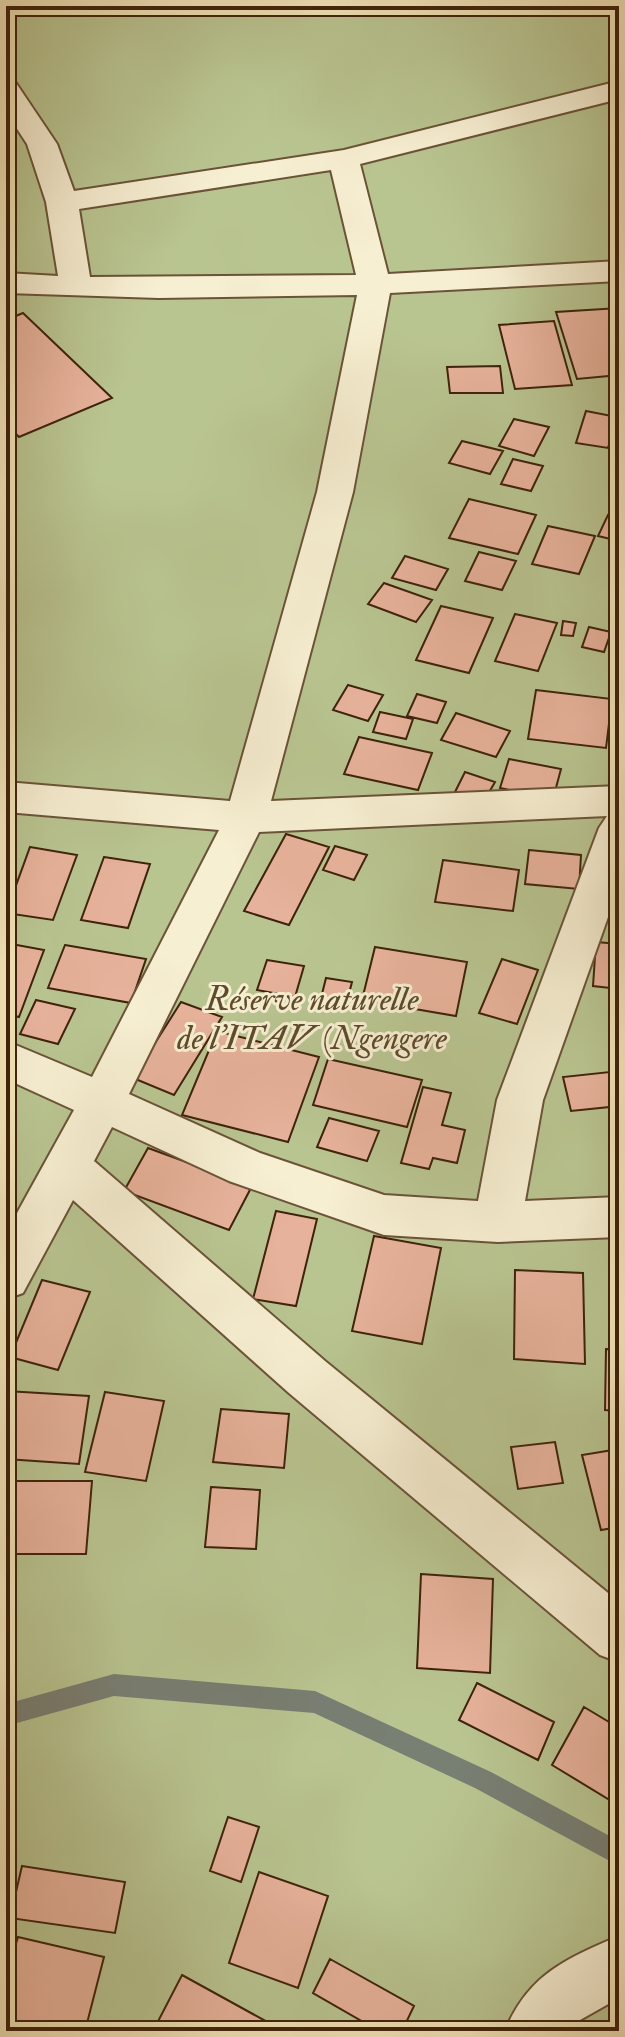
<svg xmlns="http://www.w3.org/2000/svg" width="625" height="2037" viewBox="0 0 625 2037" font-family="'IM FELL Double Pica',serif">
	<rect width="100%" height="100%" fill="#f3e6ba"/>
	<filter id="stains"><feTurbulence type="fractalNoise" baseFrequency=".0025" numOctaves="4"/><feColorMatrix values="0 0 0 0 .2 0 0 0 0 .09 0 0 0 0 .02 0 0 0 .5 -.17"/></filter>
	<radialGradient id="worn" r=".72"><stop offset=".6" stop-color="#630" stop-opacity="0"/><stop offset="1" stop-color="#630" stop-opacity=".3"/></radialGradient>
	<path fill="#b9c591" stroke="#7c744e" stroke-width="2" d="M6,6H619V2031H6Z"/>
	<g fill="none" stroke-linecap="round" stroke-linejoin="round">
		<path fill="#787f73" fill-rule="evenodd" d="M114,1674L315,1691L491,1772L619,1841V1866L475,1788L314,1713L114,1696L6,1726V1704Z"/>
	</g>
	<path fill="#e7b29b" stroke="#3e220b" stroke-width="2" d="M619,308V375L577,379L556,312Z
		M23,313L112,398L19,437L6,424V320Z
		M554,321L572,385L515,389L499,325Z
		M500,366L503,393H450L447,367Z
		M586,411L617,417L608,448L576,443Z
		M514,419L549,427L534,456L499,446Z
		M462,441L503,451L490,474L449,463Z
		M513,459L543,466L531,491L501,484Z
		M469,499L536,515L518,554L449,538Z
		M608,515L619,518V541L598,536Z
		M548,526L595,536L579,574L532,564Z
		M479,552L516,561L502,590L465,581Z
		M405,556L448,569L436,590L392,578Z
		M384,583L432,600L416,622L368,604Z
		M441,606L493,618L469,673L416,660Z
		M515,614L557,623L538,671L495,661Z
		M563,621L576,623L573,636L561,635Z
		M589,627L611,632L604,652L582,647Z
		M348,685L383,695L368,721L333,710Z
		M536,690L612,699L606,748L528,739Z
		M417,694L446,702L437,723L407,716Z
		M380,712L413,719L406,739L373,732Z
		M456,713L510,731L496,757L441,740Z
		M359,737L432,753L418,790L344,774Z
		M509,759L561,769L553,799L500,788Z
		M465,772L495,782L484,801L455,792Z
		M286,834L329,847L289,925L244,911Z
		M335,846L367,855L354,880L323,870Z
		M30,847L77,855L53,920L6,913Z
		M529,850L581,855L579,889L525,884Z
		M104,857L150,864L128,928L81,920Z
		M443,860L519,870L513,911L435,902Z
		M596,942L619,944V989L593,986Z
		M6,943L44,950L19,1017L6,1014Z
		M65,945L146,959L131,1003L48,988Z
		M375,947L467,962L456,1016L362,1000Z
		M502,959L538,970L517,1024L479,1013Z
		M267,960L304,966L295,997L257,990Z
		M326,978L352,982L346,1005L320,1002Z
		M36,1000L75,1009L58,1044L20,1034Z
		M181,1002L222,1017L174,1095L133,1078Z
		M217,1031L319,1057L288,1142L182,1115Z
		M328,1059L422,1080L407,1127L313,1105Z
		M619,1071V1106L571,1111L563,1077Z
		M423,1087L451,1093L442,1125L465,1130L457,1163L433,1158L429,1169L401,1163Z
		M329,1118L379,1131L367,1161L317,1147Z
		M148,1148L252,1186L229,1230L124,1191Z
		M276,1211L317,1219L296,1306L253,1299Z
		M374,1236L441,1248L422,1344L352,1331Z
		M515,1270L583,1273L585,1364L514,1359Z
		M42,1280L90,1292L58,1370L10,1357Z
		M606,1349L619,1350V1411L605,1410Z
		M6,1391L89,1396L79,1464L6,1459Z
		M105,1392L164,1401L146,1481L85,1472Z
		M221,1409L289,1414L284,1468L213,1462Z
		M555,1442L563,1483L518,1489L511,1447Z
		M619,1449V1527L601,1530L582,1455Z
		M6,1481H92L86,1554H6Z
		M211,1487L260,1490L256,1549L205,1547Z
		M421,1574L493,1579L490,1673L417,1668Z
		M477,1683L554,1722L538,1760L459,1720Z
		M584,1707L619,1728V1790L613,1802L552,1765Z
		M228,1817L259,1827L241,1882L210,1871Z
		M22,1866L125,1882L115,1933L10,1918Z
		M259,1872L328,1896L298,1988L229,1963Z
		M18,1937L104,1957L85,2031H6V1976Z
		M330,1959L414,2006L402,2031H379L313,1993Z
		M182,1975L271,2024L267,2031H153Z"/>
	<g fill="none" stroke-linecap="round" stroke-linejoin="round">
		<defs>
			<path id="street" d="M6,80L16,83L57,144L74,191L344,150L619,81V99L360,164L388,274L619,261V281L390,293L353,492L271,801L619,786V886L543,1100L525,1201L619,1197V1237L498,1242L384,1235L229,1181L112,1127L94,1161L325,1361L619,1602V1662L600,1655L289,1393L73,1200L23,1293L6,1299V1233L74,1110L6,1079V1041L92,1077L219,830L6,812V782L230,801L317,492L357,295L159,298L6,293V273L58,276L46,202L27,144L6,112ZM331,170L356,275L90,277L79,209ZM607,816L599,828L497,1100L478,1201L384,1195L260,1153L129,1094L259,832Z
				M619,1936V1998L580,2020L572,2031H505C528,1975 565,1959 619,1936Z"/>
		</defs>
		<use href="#street" stroke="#6b5337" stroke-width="4"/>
		<use href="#street" fill="#f7efd2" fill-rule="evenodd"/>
	</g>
	<g text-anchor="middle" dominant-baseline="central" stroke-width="6" stroke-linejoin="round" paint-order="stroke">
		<g font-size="34" font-style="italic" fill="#5d4b2c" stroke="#f7efd2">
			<text x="312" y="999">Réserve naturelle<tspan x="312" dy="39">de l'ITAV (Ngengere</tspan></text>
		</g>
	</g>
	<rect width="625" height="2037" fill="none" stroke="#f3e6ba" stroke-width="32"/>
	<rect x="8" y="8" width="609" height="2021" fill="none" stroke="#3e220b" stroke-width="4"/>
	<rect x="16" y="16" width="593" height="2005" fill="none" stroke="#3e220b" stroke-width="2"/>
	<rect width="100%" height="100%" filter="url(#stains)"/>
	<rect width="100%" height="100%" fill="url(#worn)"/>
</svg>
